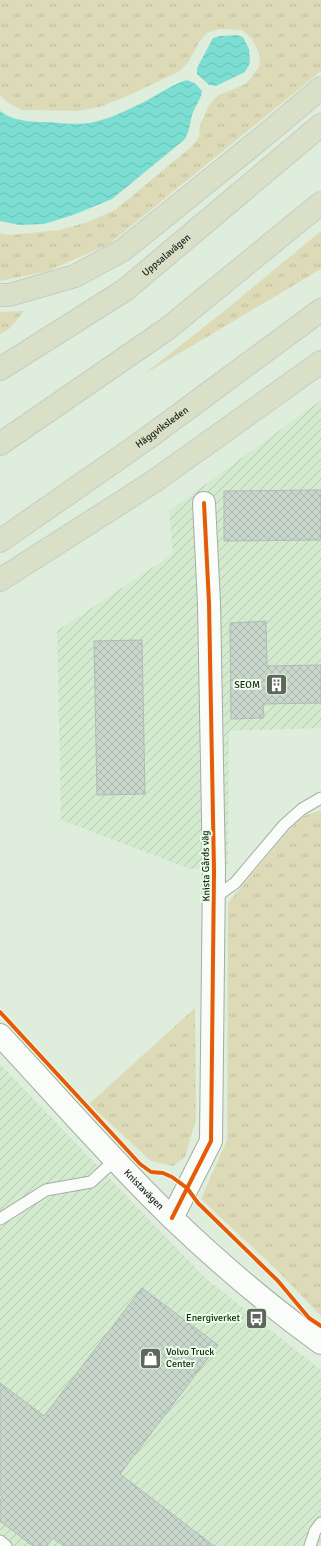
<svg xmlns="http://www.w3.org/2000/svg" width="321" height="1546" viewBox="0 0 321 1546" font-family="Signika,sans-serif">
	<defs>
		<pattern id="industrial-furrows" width="10" height="10" patternUnits="userSpaceOnUse"><rect width="10" height="10" fill="#d3eacf"/><path d="M-1 1l2-2M0 10L10 0M9 11l2-2" fill="none" stroke="#b4c8b1"/></pattern>
		<pattern id="grass-tufts" width="24" height="20" patternUnits="userSpaceOnUse"><rect width="24" height="20" fill="#dddbb7"/><path d="M3 7l-1-3M5 7V3M7 7l1-3M15 17l-1-3M17 17v-4M19 17l1-3" fill="none" stroke="#bdbc9d"/></pattern>
		<pattern id="water-waves" width="16" height="10" patternUnits="userSpaceOnUse"><rect width="16" height="10" fill="#7cded3"/><path d="M0 5q4-4 8 0t8 0" fill="none" stroke="#6abeb4"/></pattern>
		<pattern id="building-cross-hatch" width="8" height="8" patternUnits="userSpaceOnUse"><rect width="8" height="8" fill="#c9d6cb"/><path d="M0 0l8 8M0 8l8-8" fill="none" stroke="#acb7ae"/></pattern>
	</defs>
	<rect width="100%" height="100%" fill="#dfeddc"/>
	<path fill="url(#industrial-furrows)" d="M321,400V728L229,731L228,865L190,869L61,820L57,631L173,554L169,511Z
		M0,1064L203,1276L321,1370V1546H0Z"/>
	<path fill="url(#grass-tufts)" d="M0,0H321V71L109,244L48,271L0,281V233L10,235L59,230L88,222L115,210L190,148L199,137L200,125L209,105L218,95L232,90L247,83L259,67L260,56L252,39L242,30L219,29L207,33L199,42L189,61L180,71L123,98L99,107L78,111L22,110L7,102L0,95Z
		M321,231V269L143,375L228,308Z
		M24,311L9,329L0,334V312Z
		M321,810V1316L277,1270L201,1199L227,1140L228,903L288,831L304,816Z
		M195,1008L196,1119L185,1157L173,1166L151,1161L89,1104Z"/>
	<path fill="url(#water-waves)" d="M237,35L243,37L249,49L250,63L245,72L216,86L209,85L197,74V68L213,38L220,36Z
		M187,80L196,84L202,91C201,99 196,105 193,112C190,121 190,132 184,140L112,199L73,215L44,224L19,225L0,221V111C12,121 32,122 47,122C60,123 76,125 89,123C108,120 127,110 144,102C159,94 171,85 187,80Z"/>
	<path fill="url(#building-cross-hatch)" stroke="#afbcb2" d="M321,490V540L224,541V491Z
		M266,621L267,666L321,665V703L263,704L264,718L231,719L230,623Z
		M142,640L145,794L97,795L94,641Z
		M142,1288L218,1345L120,1474L214,1546H64L53,1538L47,1546H33L0,1521V1499L2,1497L0,1495V1383L44,1416Z"/>
	<g fill="none" stroke-linecap="round" stroke-linejoin="round">
		<defs>
			<path id="lane" d="M214,898L235,883L284,825L302,809L321,798
				M0,1219L46,1190L91,1182L115,1160
				M0,1541L6,1546
				M310,1546L315,1531L321,1523"/>
			<g id="street">
				<path id="s1" d="M0,1035C57,1096 112,1160 172,1218C219,1263 268,1305 321,1343"/>
				<path d="M172,1218L211,1141L214,871L209,603L204,503"/>
			</g>
			<g id="highway">
				<path d="M0,295H9L75,276L123,250L264,136L321,88"/>
				<path id="s2" d="M0,369L125,290L321,125"/>
				<path d="M0,444L167,329L321,203"/>
				<path id="s3" d="M0,541L145,440L321,310"/>
				<path d="M0,580L153,482L321,362"/>
			</g>
		</defs>
		<use href="#lane" stroke="#a3aea1" stroke-width="13"/>
		<use href="#street" stroke="#a3aea1" stroke-width="24"/>
		<use href="#highway" stroke="#c5ccc4" stroke-width="24"/>
		<use href="#lane" stroke="#fafcfa" stroke-width="11"/>
		<use href="#street" stroke="#fafcfa" stroke-width="22"/>
		<use href="#highway" stroke="#dadfc8" stroke-width="22"/>
		<defs>
			<path id="cycleway" d="M0,1012L140,1164L151,1172L163,1173L172,1177L187,1188L198,1203L278,1281L309,1318L321,1326
				M172,1218L211,1141L214,871L209,603L204,503"/>
		</defs>
		<use href="#cycleway" stroke="#eaffe7" stroke-width="6"/>
		<use href="#cycleway" stroke="#e8590c" stroke-width="4"/>
	</g>
	<defs>
		<symbol id="building-square" viewBox="-11 -11 22 22"><rect x="-9" y="-9" width="18" height="18" rx="4" fill="#5d685b" stroke="#eaffe7"/><path d="M-4-6H4V6H1V3H-1V6H-4ZM-2.5-4.3h1.7v1.8h-1.7ZM.8-4.3h1.7v1.8H.8ZM-2.5-1h1.7V.8h-1.7ZM.8-1h1.7V.8H.8Z" fill="#fff"/></symbol>
		<symbol id="bus-square" viewBox="-11 -11 22 22"><rect x="-9" y="-9" width="18" height="18" rx="4" fill="#5d685b" stroke="#eaffe7"/><path d="M-5-6H5V4H4V6H2V4H-2V6H-4V4H-5ZM-3.5-4V0h7V-4ZM-3.5 1.2v1.5H-2V1.2ZM2 1.2v1.5H3.5V1.2Z" fill="#fff"/></symbol>
		<symbol id="shop-square" viewBox="-11 -11 22 22"><rect x="-9" y="-9" width="18" height="18" rx="4" fill="#5d685b" stroke="#eaffe7"/><path d="M-5-2.5h2.3a2.7 3.5 0 0 1 5.4 0H5L5.5 6h-11ZM-1.5-2.5h3a1.5 2.3 0 0 0-3 0Z" fill="#fff"/></symbol>
	</defs>
	<g fill-rule="evenodd">
		<use href="#building-square" x="264" y="672" width="25" height="25"/>
		<use href="#bus-square" x="244" y="1306" width="25" height="25"/>
		<use href="#shop-square" x="138" y="1346" width="25" height="25"/>
	</g>
	<g text-anchor="middle" dominant-baseline="central" stroke-width="4" stroke-linejoin="round" paint-order="stroke">
		<g font-size="10" fill="#172016" stroke="#eaffe7">
			<text stroke="none"><textPath href="#s2" startOffset="202">Uppsalavägen</textPath></text>
			<text stroke="none"><textPath href="#s3" startOffset="198">Häggviksleden</textPath></text>
			<text transform="translate(206 866) rotate(-91)">Knista Gårds väg</text>
			<text stroke="none"><textPath href="#s1" startOffset="211">Knistavägen</textPath></text>
		</g>
		<g font-size="10" fill="#172016" stroke="#eaffe7" text-anchor="end">
			<text x="260" y="685">SEOM</text>
			<text x="240" y="1318">Energiverket</text>
			<text x="166" y="1352" text-anchor="start">Volvo Truck<tspan x="166" dy="12">Center</tspan></text>
		</g>
	</g>
</svg>
